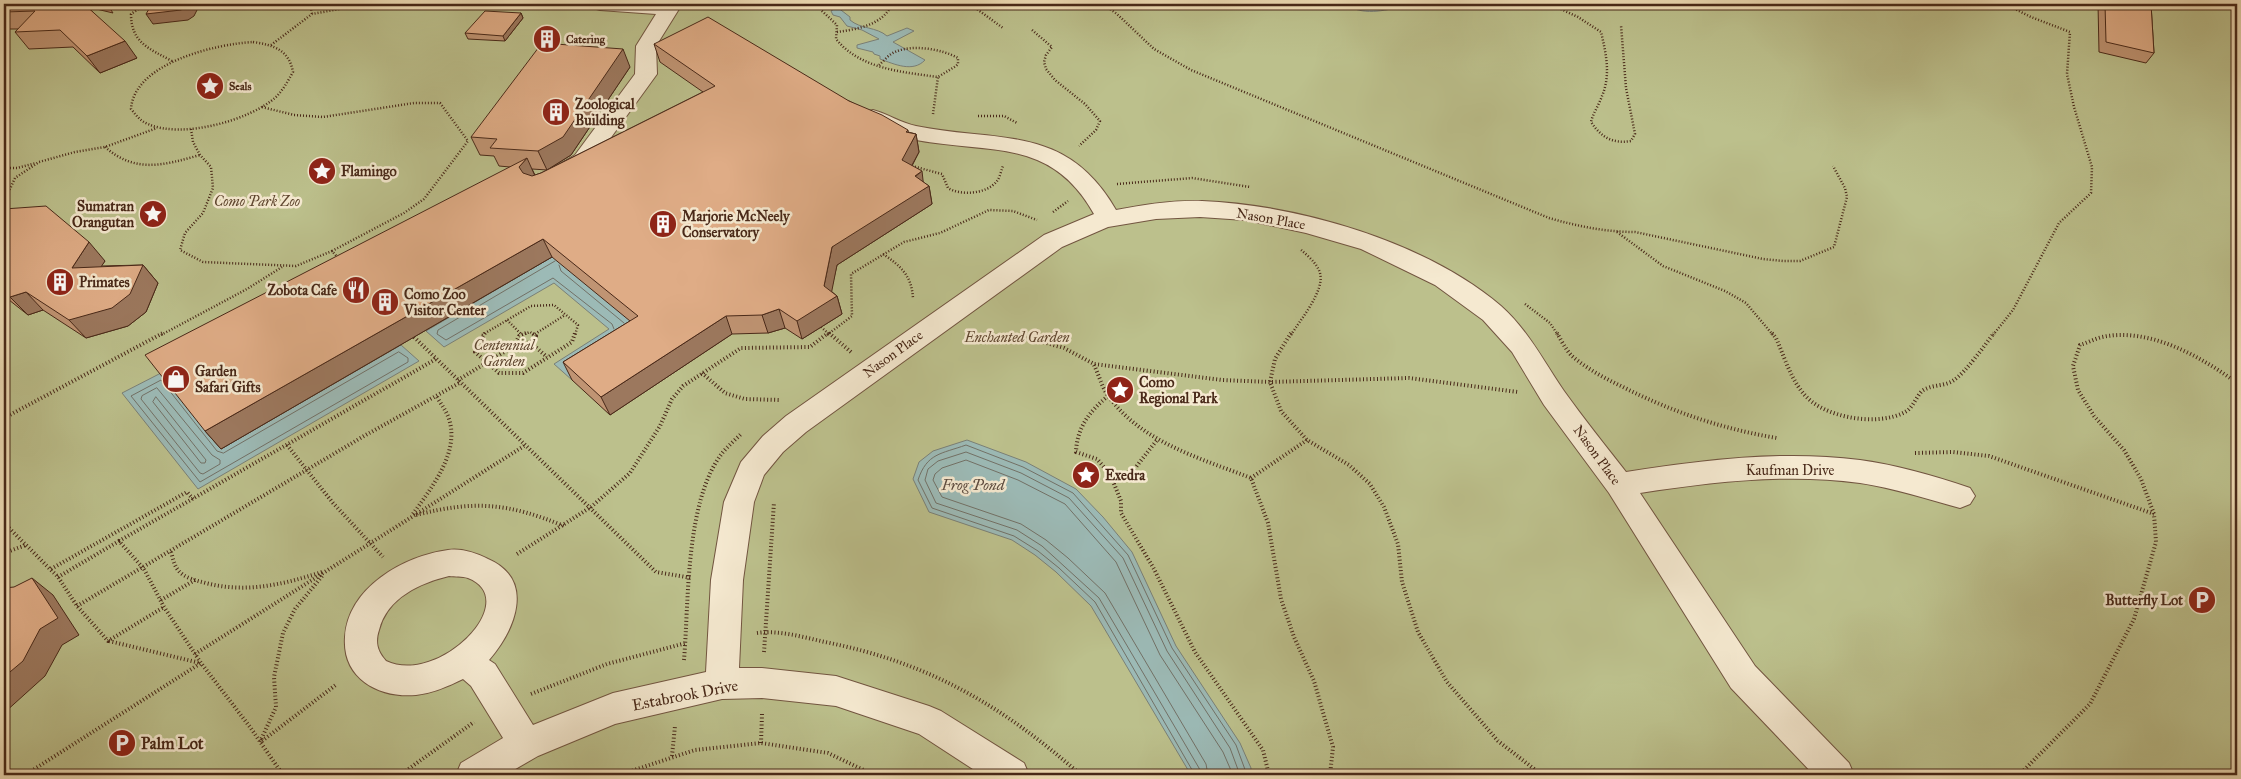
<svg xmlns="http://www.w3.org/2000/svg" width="2241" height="779" viewBox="0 0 2241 779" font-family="'IM FELL Great Primer',serif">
	<rect width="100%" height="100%" fill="#efddb6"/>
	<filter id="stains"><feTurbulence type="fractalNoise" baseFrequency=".004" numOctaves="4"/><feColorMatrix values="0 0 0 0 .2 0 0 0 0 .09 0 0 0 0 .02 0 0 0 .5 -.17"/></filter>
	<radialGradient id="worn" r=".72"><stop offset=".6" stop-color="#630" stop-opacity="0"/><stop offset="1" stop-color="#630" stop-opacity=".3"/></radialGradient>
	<path fill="#bcc08c" stroke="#827452" d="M4,4H2237V775H4Z"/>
	<path fill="#9cbab6" stroke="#7a8077" d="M1345,4H1405L1403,6C1384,11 1362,16 1345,4Z
		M837,7L850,17V20C860,29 877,27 887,36L907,28L914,31L893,42L925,60C913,73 894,64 880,59V56L874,54L873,52L857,48V45L879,39L862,30L847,26L840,17L833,15L831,11Z
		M579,241L694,304L572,380L554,364L609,329L554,283L444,347L426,331Z
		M401,345L419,361L198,489L122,393L161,373L221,449Z
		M967,440L1026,462L1076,489L1103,517L1132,552L1176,646L1240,743L1251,768V775H1191L1091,606L1056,572L1035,555L1012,540L929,512L913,479L919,462L933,451Z"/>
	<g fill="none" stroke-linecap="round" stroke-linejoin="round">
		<path stroke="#727167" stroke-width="1" d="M555,261L438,330L437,334L446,340L553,278L612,324L614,329
			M559,265L561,271L624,323
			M399,352L408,358V362L200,482L131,396L161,380L217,451L223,453Z
			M157,388L212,455L220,460V464L203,474L200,473L141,399L142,396Z
			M156,397L206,460L205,463H201L153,402Z
			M1195,775L1095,602L1059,568L1038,551L1014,536L932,508L918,480C927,453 941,454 966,445L1023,467L1073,493L1128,555L1172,648L1236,745L1247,775
			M1201,775L1199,768L1099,598L1042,546L1017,530L936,503L925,480L928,469L938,461L966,452L1021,473L1069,498L1123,558L1167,651L1230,748L1240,775
			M1208,775L1206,764L1105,593L1068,558L1046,540L1021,524L942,497L933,480L935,474L942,468L966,460L1018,480L1065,504L1116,562L1160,655L1223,752L1233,775"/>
		<defs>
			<path id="minor" d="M590,4H672L676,5L679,9L656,46L657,74L591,165L571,177L563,179L555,177L551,172L555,167L575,155L635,74L636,46L656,14L600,10L593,8Z
				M873,110C888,114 901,123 916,126C998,143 1066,123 1116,210C1144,205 1173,200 1202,201C1299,205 1426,242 1501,306C1528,330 1544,362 1564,391C1584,419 1605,445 1626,472C1703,460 1782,450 1860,460C1897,465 1935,476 1970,488L1975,496L1970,504L1960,508C1927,499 1894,488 1860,483C1787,473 1713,482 1640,493L1755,666L1849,763L1854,775H1814L1731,688L1609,493L1544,405L1512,352L1483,320L1435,285L1361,249L1306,233L1245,220L1200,217L1156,219L1108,227L1062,247L806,432L783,452L764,475L754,502L743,580L739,668H762L836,676L929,706L941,711L1024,763L1029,775H982L919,734L836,706L762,698L722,699L615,724L538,756L505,775H456L461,763L503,738L471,686L463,679C449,686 433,693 416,695C379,698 342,679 345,637C348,588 403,556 448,550C462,548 476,553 488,559C536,580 515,630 489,660L495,664L533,725L613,693L706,672L711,580L724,502L741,462L763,436L786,416L1044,235L1094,214C1051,137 990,154 916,140C898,137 882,130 865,122L862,117L865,112ZM449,576C455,577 462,576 468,578C524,600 439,686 386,661C377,651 375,642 379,630C387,598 420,583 449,576Z"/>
		</defs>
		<use href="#minor" stroke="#725540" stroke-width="2"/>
		<path stroke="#482818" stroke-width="2.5" stroke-dasharray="1 2" stroke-linecap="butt" d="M146,4L131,14C131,43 150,49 172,61
			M310,4L312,14
			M826,4L821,10L837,25L836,39C860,69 902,72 938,77L933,114
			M970,4L1003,28
			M1103,4L1117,14L1154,49L1191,70L1549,218C1577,226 1605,232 1635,232L1763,259L1783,261H1800L1834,247L1847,197L1845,188L1833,166
			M1550,4L1578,17L1601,32C1606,53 1611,75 1602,96C1599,105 1593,113 1591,122C1601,137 1612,144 1631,141L1635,134L1626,88L1621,25
			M1032,30L1052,47L1046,55L1044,62L1046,69L1055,80L1085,104L1100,121L1096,130L1079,146
			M837,32C858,29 883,25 892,4
			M253,42C274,45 289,50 293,72C288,81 283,90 276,97C249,121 181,139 148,124C140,121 136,115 131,109C134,63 216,44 253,42Z
			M271,45L312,14L367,4
			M879,65C884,61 889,54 895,52C912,44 942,49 958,58V64L956,66L938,77
			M262,107L294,115L323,117L414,103H440L468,141L424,199L404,213L332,251
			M978,116H1004L1017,123
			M191,129L193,142L200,155L211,167L213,188L203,213L185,233L180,250L203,262L296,266L332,251L339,259
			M105,147C136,174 164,165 200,155
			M912,166L942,174L948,188C961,196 987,194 997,181C1000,177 1001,171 1003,166
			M4,168H17L36,163
			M1117,184L1192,178L1250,187
			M11,210L4,202L15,178L39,162L75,152L105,147L157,128
			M1053,212L1068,201
			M1617,232L1663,266L1725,291L1746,303L1773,335
			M883,254C901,266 912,276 913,299
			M1525,304L1550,323L1558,335
			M507,320L521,334
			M821,327L830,335
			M535,334L565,315
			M161,335L247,289L282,267
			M482,335L531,306L554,305L578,325L575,335
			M522,335L530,332L534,335
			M827,335L852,316L851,274L904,242L940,233L989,210L1013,211L1037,220
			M1291,335C1300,320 1325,291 1320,273C1317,263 1307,255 1300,249
			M1993,335L2013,310L2059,223L2091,193L2092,167L2074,107L2067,74L2070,32L2031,17L2005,4"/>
		<path stroke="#482818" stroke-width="4" stroke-dasharray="1 2.5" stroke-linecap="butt" d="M485,333L475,352L499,373H523L572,342L575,333
			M526,333L519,336L517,340L519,343C526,344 532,343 536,336L532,333
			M829,333L851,352
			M1291,333L1275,359L1270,382L1281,411L1307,440L1349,465L1370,484L1384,507L1398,544L1402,582L1418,632L1447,682L1498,741L1542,775
			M1557,333C1561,340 1566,350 1572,356C1586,368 1604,378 1621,386C1670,411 1722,429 1777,438
			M1772,333L1776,338C1784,356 1790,377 1803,393C1822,418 1878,427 1905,412C1913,408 1916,397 1922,391C1932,384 1944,387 1954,380C1966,372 1984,346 1994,333
			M967,336L1029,338L1064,348L1094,364L1222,380L1270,382L1409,378L1518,392
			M414,337L656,572L692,578
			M531,343L547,357
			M1094,365C1099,375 1102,388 1109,397C1143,443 1200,458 1251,478L1268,523L1281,599L1294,637L1314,681L1333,747L1330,775
			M702,373L725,393L745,399L780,400
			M458,380L519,343
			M1108,396C1090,411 1077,427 1076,452L1097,459L1110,474L1121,501V513L1154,569L1195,652L1263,750L1269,775
			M4,418L163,333
			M287,445L333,503L383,557
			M1915,453L1953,452L1989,456L2154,514
			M1251,478L1307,440
			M1114,483L1136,467L1157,440
			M413,514C431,488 460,453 449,419C446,410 440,403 436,395
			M416,515C475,500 508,503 564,526
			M4,523L58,577L77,606L108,641L164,607
			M119,541L436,359
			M171,552C173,558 174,565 178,570C183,577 194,580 202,582C243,594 282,585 322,572
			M4,553L26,545
			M517,554L591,507L630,473L660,426L672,399L683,386L741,348L810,347L828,333
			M51,569L187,492L193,499
			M58,577L119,541L144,569L164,607L201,663L250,727L283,775
			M161,600L195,580
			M77,606L364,436L461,382
			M757,633C779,630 803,637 825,642C930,663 1001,705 1081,775
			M109,641L200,663
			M764,652L774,502
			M195,654L524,446
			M684,660C689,601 685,500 723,452C729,445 736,439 742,433
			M531,694L607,664L686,643
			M262,741L337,684
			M260,742L276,707L274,677L283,633L295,609L323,575
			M761,743L762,714
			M672,756L675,726
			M25,775L201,663
			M400,775L474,722
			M619,775L695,750L761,743L828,753L874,775
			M2019,775L2090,704L2134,619L2156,542L2154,514L2141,479L2124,450L2094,416L2078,390L2073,366L2080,345C2087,343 2094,339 2102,337C2149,327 2200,356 2237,383"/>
		<use href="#minor" fill="#f5e9d0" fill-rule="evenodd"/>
	</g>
	<path fill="#c09473" stroke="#482818" d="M4,4H107L113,13L88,7L137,58L100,73L73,47L29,49L15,32L19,29H4Z
		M2098,4H2151L2154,53L2146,63L2099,52Z
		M521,13L523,18L505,41L468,39L465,33Z
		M654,44L849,101L908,132L916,134L919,152L912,166L923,182L929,186L932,204L837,265L831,291L837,296L842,314L802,339L785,328L768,333L732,334L610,415L572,380L563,362L630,321L552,257L221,449L205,431L510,167L499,166L494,156L480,155L471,137L630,67L571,155L547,170L532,169L535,175L541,173L703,92L660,62Z
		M4,209L105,261L101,266L143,265L158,283L146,312L128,326L86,338L43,310L28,315L4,296Z"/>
	<path fill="#9c785e" stroke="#482818" d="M189,4H200L194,16L188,20L153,24L146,14Z
		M299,4H322L301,8Z
		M521,13L523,18L505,41L503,36Z
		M125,41L137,58L100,73L87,56Z
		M623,49L630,67L571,155L547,170L538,151Z
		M908,130L910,145L916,134L919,152L905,178L902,160L906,132Z
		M527,158L535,176L527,185L519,167Z
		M922,171L924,189L929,186L932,204L837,265L830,300L837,296L842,314L802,339L797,321L824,286L832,247Z
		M543,239L552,257L221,449L205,431Z
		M89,242L105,261L88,286L72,268Z
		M143,265L158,283L146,312L128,326L86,338L69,320Z
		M26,292L43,310L28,315L10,297Z
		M779,309L785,328L768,333L762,315Z
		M726,316L732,334L610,415L601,397Z
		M32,578L53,595L79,635L62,645L45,676L4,713V677L40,629Z"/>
	<path fill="#dfac86" stroke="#482818" d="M4,4H84L125,41L87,56L60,30L15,32L35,11L4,12Z
		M152,4H189L188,6L181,10L146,14Z
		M2105,4H2151L2154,53L2106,42Z
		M485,11L521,13L503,36L465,33Z
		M708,17L849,101L882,115L908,130L906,132L916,134L902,160L922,171L915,176L929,186L832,247L824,286L837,296L797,321L779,309L762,315L726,316L601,397L563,362L638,316L543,239L205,431L145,355L527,158L519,167L523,173L532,176L541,173L715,86L654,44Z
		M542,43L623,49L563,137L538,151L490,148L497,139L471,137Z
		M46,206L89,242L72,268L143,265L130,294L112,308L69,320L26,292L10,297L4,292V209Z
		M32,578L58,618L40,629L23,661L4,677V588L14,587Z"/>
	<defs>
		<symbol id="building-disc" viewBox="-11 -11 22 22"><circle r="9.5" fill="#8f2418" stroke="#f5e9d0"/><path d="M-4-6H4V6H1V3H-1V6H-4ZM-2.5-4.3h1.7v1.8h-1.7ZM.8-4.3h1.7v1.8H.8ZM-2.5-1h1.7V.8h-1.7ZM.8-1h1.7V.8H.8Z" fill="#fff"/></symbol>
		<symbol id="sight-disc" viewBox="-11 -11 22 22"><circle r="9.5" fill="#8f2418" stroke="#f5e9d0"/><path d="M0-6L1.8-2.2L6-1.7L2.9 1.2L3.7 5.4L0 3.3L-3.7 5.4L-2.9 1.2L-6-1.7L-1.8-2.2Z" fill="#fff"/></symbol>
		<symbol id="restaurant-disc" viewBox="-11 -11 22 22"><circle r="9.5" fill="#8f2418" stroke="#f5e9d0"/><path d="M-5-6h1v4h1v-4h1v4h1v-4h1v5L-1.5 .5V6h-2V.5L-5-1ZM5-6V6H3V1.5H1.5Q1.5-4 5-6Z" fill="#fff"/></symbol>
		<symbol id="shop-disc" viewBox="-11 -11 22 22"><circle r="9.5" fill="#8f2418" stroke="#f5e9d0"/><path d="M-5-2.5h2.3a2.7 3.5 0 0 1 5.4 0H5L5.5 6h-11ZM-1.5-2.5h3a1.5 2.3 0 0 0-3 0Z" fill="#fff"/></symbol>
		<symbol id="parking-disc" viewBox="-11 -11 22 22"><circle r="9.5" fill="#8f2418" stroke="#f5e9d0"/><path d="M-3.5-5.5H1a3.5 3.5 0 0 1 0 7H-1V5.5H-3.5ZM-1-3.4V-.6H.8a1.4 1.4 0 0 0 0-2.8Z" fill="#fff"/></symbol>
	</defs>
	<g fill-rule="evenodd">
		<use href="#building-disc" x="531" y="23" width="32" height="32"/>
		<use href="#sight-disc" x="194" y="70" width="32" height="32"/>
		<use href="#building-disc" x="540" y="96" width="32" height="32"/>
		<use href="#sight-disc" x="306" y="155" width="32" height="32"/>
		<use href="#sight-disc" x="137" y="198" width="32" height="32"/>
		<use href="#building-disc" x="647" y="208" width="32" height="32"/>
		<use href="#building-disc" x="44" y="266" width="32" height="32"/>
		<use href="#restaurant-disc" x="340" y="274" width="32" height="32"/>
		<use href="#building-disc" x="369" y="286" width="32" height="32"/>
		<use href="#shop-disc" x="160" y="363" width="32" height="32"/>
		<use href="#sight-disc" x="1104" y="374" width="32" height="32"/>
		<use href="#sight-disc" x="1070" y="459" width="32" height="32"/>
		<use href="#parking-disc" x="2186" y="584" width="32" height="32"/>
		<use href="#parking-disc" x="106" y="727" width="32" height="32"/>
	</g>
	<g text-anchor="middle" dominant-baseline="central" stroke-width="5" stroke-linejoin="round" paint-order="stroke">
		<g font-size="11" font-weight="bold" fill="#482818" stroke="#f5e9d0" text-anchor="start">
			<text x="566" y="39">Catering</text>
			<text x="229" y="86">Seals</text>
		</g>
		<g font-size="14" font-weight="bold" fill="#482818" stroke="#f5e9d0" text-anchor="start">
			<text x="575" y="104">Zoological<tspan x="575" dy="16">Building</tspan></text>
			<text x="341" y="171">Flamingo</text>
			<text x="134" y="206" text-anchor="end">Sumatran<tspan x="134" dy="16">Orangutan</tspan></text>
			<text x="682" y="216">Marjorie McNeely<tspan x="682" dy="16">Conservatory</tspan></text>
			<text x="79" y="282">Primates</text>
			<text x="337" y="290" text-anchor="end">Zobota Cafe</text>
			<text x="404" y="294">Como Zoo<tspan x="404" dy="16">Visitor Center</tspan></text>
			<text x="195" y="371">Garden<tspan x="195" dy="16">Safari Gifts</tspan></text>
			<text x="1139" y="382">Como<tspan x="1139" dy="16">Regional Park</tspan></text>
			<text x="1105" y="475">Exedra</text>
			<text x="2183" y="600" text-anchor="end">Butterfly Lot</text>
		</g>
		<g font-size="14" font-style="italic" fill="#5f462f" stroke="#f5e9d0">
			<text x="257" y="201">Como Park Zoo</text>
			<text x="1017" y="337">Enchanted Garden</text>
			<text x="504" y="345">Centennial<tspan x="504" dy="16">Garden</tspan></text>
		</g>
		<g font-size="14" fill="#482818" stroke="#f5e9d0">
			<text transform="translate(1271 219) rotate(10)">Nason Place</text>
			<text transform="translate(893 354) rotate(-36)">Nason Place</text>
			<text transform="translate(1597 455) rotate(54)">Nason Place</text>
			<text x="1790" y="470">Kaufman Drive</text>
		</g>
		<g font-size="15" font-style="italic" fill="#5d4c40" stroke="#f5e9d0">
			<text x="973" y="485">Frog Pond</text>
		</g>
		<g font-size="16" fill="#482818" stroke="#f5e9d0">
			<text transform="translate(685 695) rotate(-11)">Estabrook Drive</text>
		</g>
		<g font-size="16" font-weight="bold" fill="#482818" stroke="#f5e9d0" text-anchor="start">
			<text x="141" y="743">Palm Lot</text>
		</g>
	</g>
	<rect width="2241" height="779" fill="none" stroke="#efddb6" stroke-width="20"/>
	<rect x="5" y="5" width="2231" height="769" fill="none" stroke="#482818" stroke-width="2.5"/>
	<rect x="10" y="10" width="2221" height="759" fill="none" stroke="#482818"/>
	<rect width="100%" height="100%" filter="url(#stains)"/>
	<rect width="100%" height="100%" fill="url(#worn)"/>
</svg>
